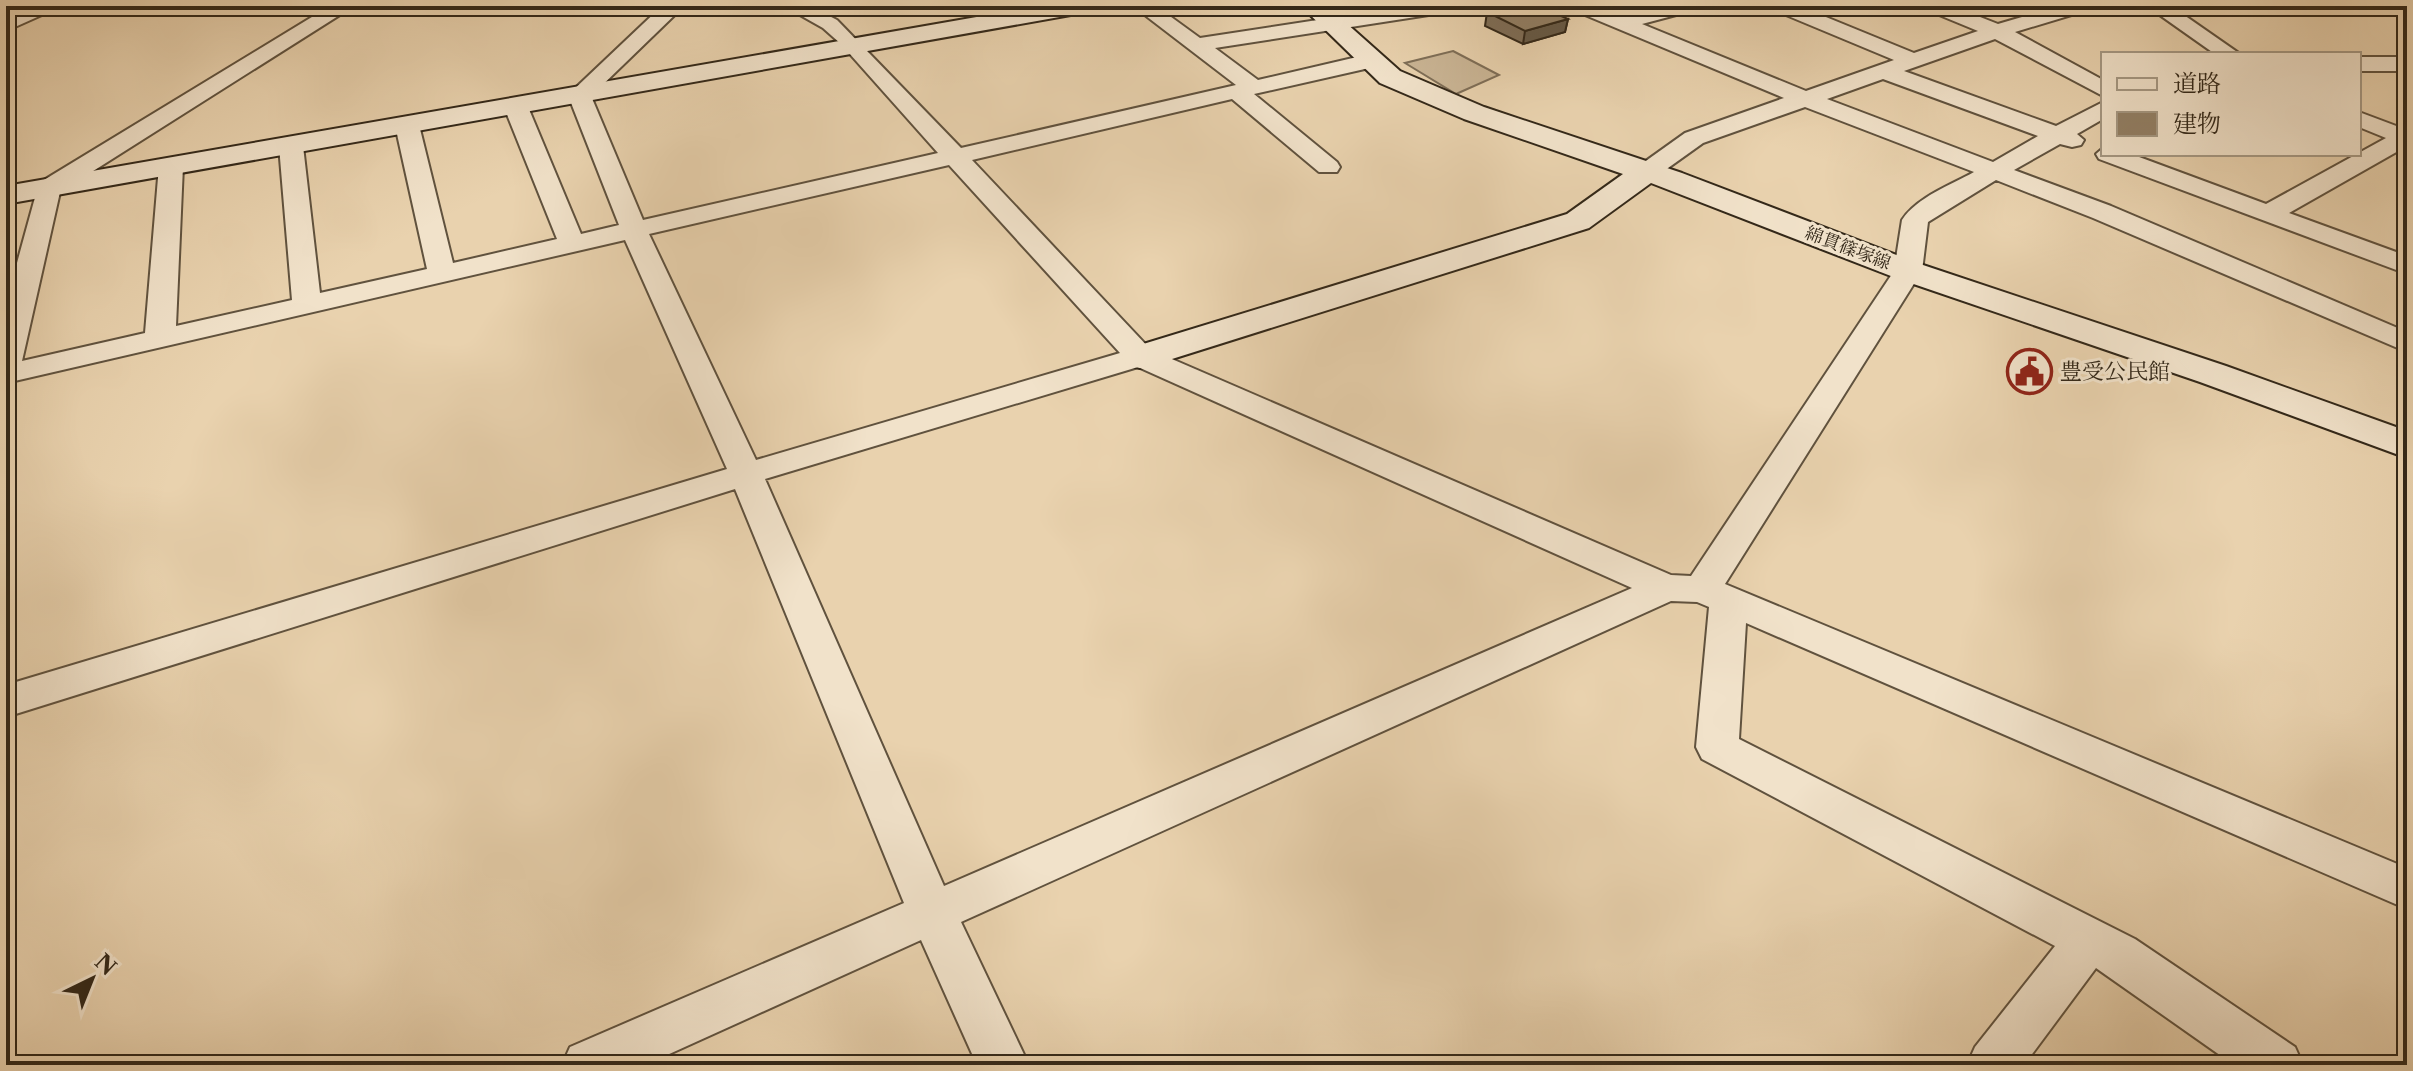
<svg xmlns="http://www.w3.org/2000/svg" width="2413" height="1071" viewBox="0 0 2413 1071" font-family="'Libre Caslon Text','Noto Serif JP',serif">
	<rect width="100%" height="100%" fill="#e9d2ae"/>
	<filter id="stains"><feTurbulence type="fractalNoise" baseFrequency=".0025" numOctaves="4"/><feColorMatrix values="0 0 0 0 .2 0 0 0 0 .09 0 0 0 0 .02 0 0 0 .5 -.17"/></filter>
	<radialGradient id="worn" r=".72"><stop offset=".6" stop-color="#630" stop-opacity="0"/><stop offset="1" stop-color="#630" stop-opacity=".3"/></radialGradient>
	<path fill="#cab595" stroke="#7e6e57" stroke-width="2" d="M1453,51L1499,75L1456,94L1405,63Z"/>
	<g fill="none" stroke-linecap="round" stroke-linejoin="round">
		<defs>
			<path id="street" d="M30,6H56L53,10L6,31V17Z
				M330,6H354L60,192L22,361L145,333L159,166L162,161H180L183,166L176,326L292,300L279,146L282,141H300L303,146L320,293L427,269L395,125L399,120H415L419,125L453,263L557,239L504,107L508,102H524L528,107L581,234L619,225L568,95L662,6H684L591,96L643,220L938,153L841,44L823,28L784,6H810L837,20L961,148L1236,85L1133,6H1156L1200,38L1409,6H1458L1448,12L1215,48L1258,80L1370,54L1378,56L1381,61L1378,66L1254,94L1337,162L1340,167L1337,172H1319L1232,99L972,160L1151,350L1671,575L1691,576L1894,271L1902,220C1917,197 1951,185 1974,172L1805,107L1703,143L1654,178H1636L1632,173L1636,168L1685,133L1784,98L1573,10L1570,6H1598L1623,16L1664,6H1698L1695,10L1642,24L1806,91L1894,60L1774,10L1771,6H1799L1914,53L1978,31L1927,10L1924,6H1952L1998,24L2059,6H2091L2088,10L2015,32L2103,80V96L1995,39L1904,71L2056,126L2103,102V119L2077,134L2084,140L2081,145L2072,147L2060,144L2014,170L2111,206L2407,332V352L2093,218L1996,180L1928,222L1922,271L1725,584L2407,868V909L1746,623L1739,739L2135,939L2295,1047L2303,1065H2234L2096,968L2024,1065H1967L1975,1047L2055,946L1702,759L1696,747L1709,607L1697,602L1671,601L961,922L1029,1065H977L921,940L645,1065H562L570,1047L904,903L735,489L6,717V685L727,469L625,240L6,383V303L39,183ZM1883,79L2038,136L1993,162L1827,99ZM949,165L1120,353L756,460L649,234ZM1138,367L1632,588L944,886L765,479Z
				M2147,6H2171L2240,54H2215Z
				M2359,57H2407V71H2359Z
				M2359,112L2407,130V146L2289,213L2407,256V274L2099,159L2096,154L2103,148V154H2131L2266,204L2386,138L2359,127Z"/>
			<path id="secondary" d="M1040,6H1094L1091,11L1082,13L6,204V186Z
				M1301,6H1327L1400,71L1484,107L1682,173L1920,264L2226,366L2407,431V458L2200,382L1896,278L1651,183L1589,228L1153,365L1140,368L1127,365L1121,357L1127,349L1567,214L1623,174L1464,119L1380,83Z"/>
		</defs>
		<use href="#street" stroke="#60523e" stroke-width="4"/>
		<use href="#secondary" stroke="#332819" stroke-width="4"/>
		<use href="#street" fill="#f1e2ca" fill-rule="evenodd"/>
		<use href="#secondary" fill="#f1e2ca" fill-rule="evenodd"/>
	</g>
	<path fill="#7e6e58" stroke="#332819" stroke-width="2" d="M1487,12L1568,19L1565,32L1523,44L1485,26Z"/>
	<path fill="#665a47" stroke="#332819" stroke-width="2" d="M1568,19L1565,32L1523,44L1525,31Z"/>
	<path fill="#928066" stroke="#332819" stroke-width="2" d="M1512,6H1539L1568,19L1525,31L1487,12Z"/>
	<defs>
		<symbol id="civic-ring" viewBox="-11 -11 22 22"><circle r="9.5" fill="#f1e2ca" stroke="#8f2418" stroke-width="1.5"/><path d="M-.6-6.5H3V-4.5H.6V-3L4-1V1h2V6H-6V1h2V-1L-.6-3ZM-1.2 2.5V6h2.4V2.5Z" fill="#8f2418"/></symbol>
	</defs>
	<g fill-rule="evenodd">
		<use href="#civic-ring" x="2004" y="346" width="51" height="51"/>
	</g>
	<g text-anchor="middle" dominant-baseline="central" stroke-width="6" stroke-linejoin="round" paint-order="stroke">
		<g font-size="18" fill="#332819" stroke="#f1e2ca">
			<text transform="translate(1848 248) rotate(21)">綿貫篠塚線</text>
		</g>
		<g font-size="22" fill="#332819" stroke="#f1e2ca" text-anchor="start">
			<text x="2060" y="371">豊受公民館</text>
		</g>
	</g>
	<rect width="2413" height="1071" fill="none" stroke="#e9d2ae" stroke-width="32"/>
	<rect x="8" y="8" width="2397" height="1055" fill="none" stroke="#332819" stroke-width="4"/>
	<rect x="16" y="16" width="2381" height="1039" fill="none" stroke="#332819" stroke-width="2"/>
	<rect x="2101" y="52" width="260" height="104" fill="#f1e2ca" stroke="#a59883" stroke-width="2"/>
	<rect x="2117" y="78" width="40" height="12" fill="#f1e2ca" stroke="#a59883" stroke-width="2"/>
	<text x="2173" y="92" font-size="24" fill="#332819">道路</text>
	<rect x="2117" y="112" width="40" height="24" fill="#928066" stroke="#a59883" stroke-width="2"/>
	<text x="2173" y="132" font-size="24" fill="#332819">建物</text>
	<g transform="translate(92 979) rotate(43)" stroke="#f1e2ca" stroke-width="6" paint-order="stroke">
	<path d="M0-6L14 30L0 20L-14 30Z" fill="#332819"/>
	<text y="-12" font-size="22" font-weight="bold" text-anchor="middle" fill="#332819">N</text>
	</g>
	<rect width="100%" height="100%" filter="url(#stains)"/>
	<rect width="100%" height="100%" fill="url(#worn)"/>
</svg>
